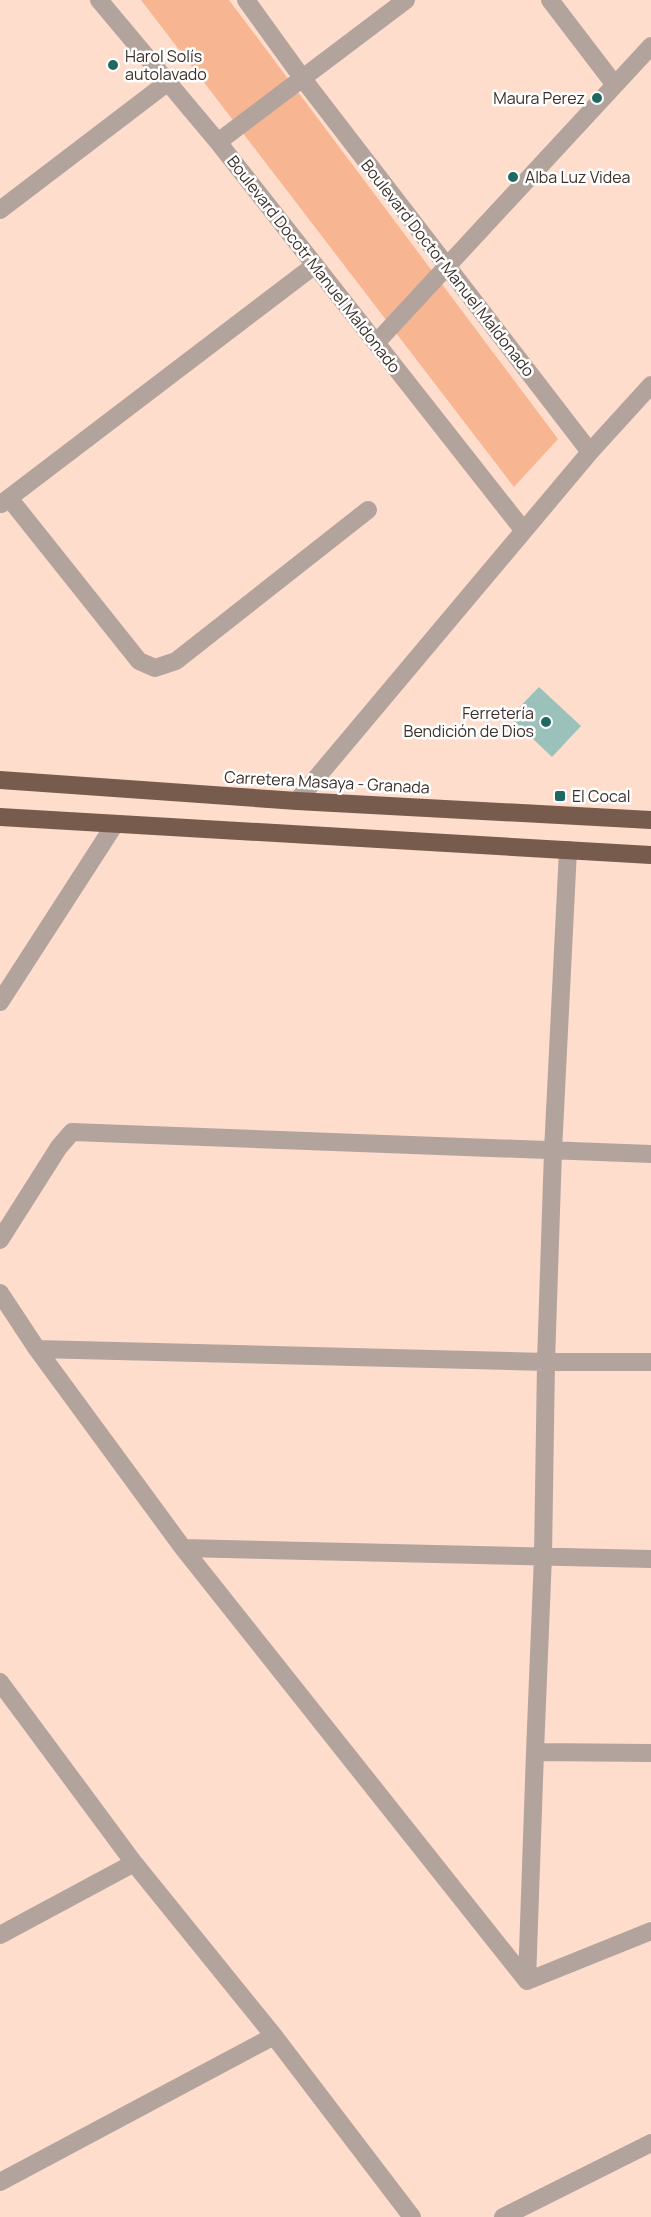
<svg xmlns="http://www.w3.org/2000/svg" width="651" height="2217" viewBox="0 0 651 2217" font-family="Manrope,sans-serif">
	<rect width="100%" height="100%" fill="#feddcc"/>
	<path fill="#f8b591" d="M141,0H229L558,439L514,487Z"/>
	<path fill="#9ac2bb" d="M539,687L581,726L552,757L510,717Z"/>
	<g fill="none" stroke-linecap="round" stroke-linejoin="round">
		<path stroke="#b2a49d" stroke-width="18" d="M99,0L218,142L524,531
			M246,0L303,79L590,452
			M550,0L615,85
			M218,142L406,0
			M0,210L168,82
			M376,343L651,46
			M9,498L139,661L155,668L176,661L368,510
			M1,504L315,265
			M297,801L590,452L651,385
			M568,850L553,1151L546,1362L543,1556L535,1752L651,1753
			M0,1002L115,824
			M0,1240L59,1147L72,1132L651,1154
			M0,1293L37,1349L183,1548L527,1981
			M37,1349L546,1362H651
			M183,1548L651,1559
			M0,1682L134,1863L274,2036L412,2217
			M0,1935L134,1863
			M527,1981L535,1752
			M527,1981L651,1931
			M0,2182L274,2036
			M503,2217L651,2143"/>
		<path stroke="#775b4c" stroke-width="18" d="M0,780L297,801L651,820
			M0,817L651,855"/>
	</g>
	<g fill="#1f6960" stroke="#fff" stroke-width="2">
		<circle cx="113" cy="65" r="6"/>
		<circle cx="597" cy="98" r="6"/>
		<circle cx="513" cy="177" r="6"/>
		<circle cx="546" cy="722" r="6"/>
		<rect x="554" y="790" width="12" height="12" rx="3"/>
	</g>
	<g text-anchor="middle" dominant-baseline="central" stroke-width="5" stroke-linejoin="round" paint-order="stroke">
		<g font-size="16" fill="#3d302a" stroke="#fff" text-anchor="start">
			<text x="125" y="56">Harol Solís<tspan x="125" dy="18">autolavado</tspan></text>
			<text x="585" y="98" text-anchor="end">Maura Perez</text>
			<text x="525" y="177">Alba Luz Videa</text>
			<text x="534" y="713" text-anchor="end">Ferretería<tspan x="534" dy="18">Bendición de Dios</tspan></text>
			<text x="572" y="796">El Cocal</text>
		</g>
		<g font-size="16" fill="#3d302a" stroke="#fff">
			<text transform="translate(314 264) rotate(52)">Boulevard Docotr Manuel Maldonado</text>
			<text transform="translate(448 268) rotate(52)">Boulevard Doctor Manuel Maldonado</text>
			<text transform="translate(327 782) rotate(3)">Carretera Masaya - Granada</text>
		</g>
	</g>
</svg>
